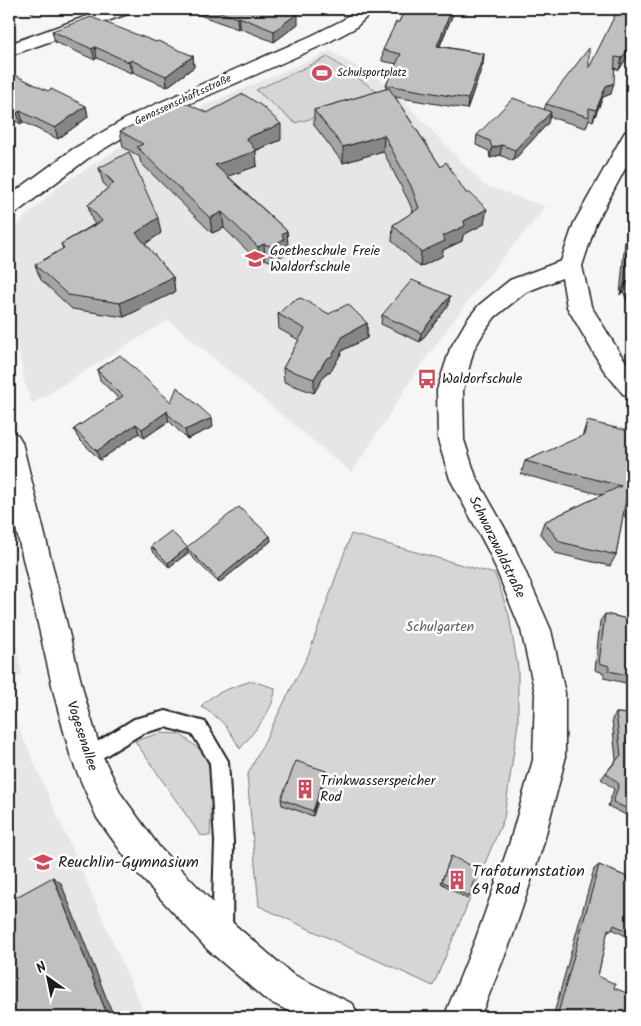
<svg xmlns="http://www.w3.org/2000/svg" width="641" height="1026" viewBox="0 0 641 1026" font-family="Kalam,sans-serif">
	<rect width="100%" height="100%" fill="#f6f6f6"/>
	<filter id="ink" filterUnits="userSpaceOnUse"><feTurbulence type="fractalNoise" baseFrequency=".02" numOctaves="2"/><feDisplacementMap in="SourceGraphic" scale="10" xChannelSelector="R" yChannelSelector="G"/><feConvolveMatrix kernelMatrix="1 2 1 2 8 2 1 2 1" color-interpolation-filters="sRGB"/></filter>
	<g filter="url(#ink)">
		<path fill="#e6e6e6" d="M330,51L386,83L484,185L546,207L479,286L416,372L352,473L168,320L32,404L25,384L9,299V232L59,186L146,131Z
			M9,610L22,674L9,683Z
			M9,706L146,1017H9Z"/>
		<path fill="#d6d6d6" stroke="#797979" d="M328,57L386,98L295,123L256,90Z
			M351,534L495,574L509,615L518,669V723L504,818L433,986L259,906L247,776L309,653Z
			M252,681L275,688C275,710 253,732 240,749C230,730 221,717 201,707C209,694 238,685 252,681Z
			M160,733L180,734L203,752L210,768L212,792L210,836L200,835L135,741Z"/>
		<g fill="none" stroke-linecap="round" stroke-linejoin="round">
			<defs>
				<path id="service" d="M166,711L205,722L228,761L233,842L232,932L229,939L222,942L215,939L212,932L215,842L210,763L193,735L166,727L143,733L87,767L81,764L78,758L81,752L134,719Z"/>
				<path id="minor" d="M107,9H133L130,13L9,56V44Z
					M355,9H375L355,28L325,44L150,121L87,159L17,212L9,214V196L73,149L136,113L311,36L343,20Z
					M632,131V156L596,223L582,266L591,306L621,355L632,369V397L623,394L603,369L567,307L562,278L526,292L495,317L484,332L474,349L463,390L464,440L476,477L511,539L551,630L565,693V760L543,845L512,938L480,1017H444L476,938L509,845L533,760L535,693L521,630L489,552L450,479L438,440L437,390L450,349L467,320L479,305L510,280L561,261L574,223L622,137L625,132Z
					M9,431L18,435L22,442L85,698L102,755L121,794L160,848L234,924L292,974L353,1004L358,1017H301L266,1000L208,950L136,872L97,818L71,758L55,698L9,498Z"/>
			</defs>
			<use href="#service" stroke="#1c1c1c" stroke-width="4"/>
			<use href="#minor" stroke="#1c1c1c" stroke-width="3"/>
			<use href="#service" fill="#fff" fill-rule="evenodd"/>
			<use href="#minor" fill="#fff" fill-rule="evenodd"/>
		</g>
		<path fill="#a5a5a5" stroke="#1c1c1c" d="M183,9H288L298,24L274,42L239,28L238,29Z
			M405,9H455L440,46L484,54L483,64L467,109L395,97L441,167L484,224L463,235L462,241L443,250L442,256L420,267L392,241L393,225L413,212L409,202L383,151L343,163L314,125V110L386,89V85L397,64L382,61L383,50L399,22Z
			M52,31L156,42L193,56L194,67L167,87L133,72L131,73L97,58L95,60L55,42Z
			M632,49L619,70L614,68L611,94L603,97L593,121L589,119L586,128L549,117L548,123L513,161L500,155L490,158L489,151L476,145L477,135L544,110L546,104L589,68Z
			M9,76L86,106L88,117L58,139L23,122L21,124L9,118Z
			M207,113L281,140L255,151L257,166L228,176L287,231L288,247L285,248V254L272,262L265,259L259,262L224,228L212,233L141,163L139,156L123,147L120,131Z
			M99,168L161,233L145,244L173,277L175,292L124,317L72,309L41,280L35,265L63,249L61,244L95,224L92,220L88,205L108,188L103,183Z
			M629,230H632V313L623,291L620,295L625,240Z
			M450,296L448,306L420,342L381,324L382,315Z
			M278,314H329L367,323V338L343,350L331,371L326,373L314,393L284,382L283,368L299,340L279,329Z
			M97,370L171,402L213,427L187,439L169,421L144,438L139,433L100,460L78,438L74,429L119,399L100,380Z
			M587,421L632,434V525L623,514L616,555L610,566L555,553L540,533L544,522L602,495L521,474L525,461L582,437Z
			M270,536L271,541L219,583L188,553L169,567L152,551L151,546L187,547Z
			M605,614L632,620V682L630,684L604,678V673L595,670L600,621Z
			M616,713L632,714V826L630,824L632,818L608,806L614,789L601,779L616,760L612,719Z
			M326,771V777L313,816L282,805L281,799Z
			M451,856L469,897L467,899L441,883Z
			M599,865L632,879V939L612,929V930L607,933L598,976L614,988L632,1017H553L594,869Z"/>
		<path fill="#868686" stroke="#1c1c1c" d="M31,9H44L32,13Z
			M452,9H455L435,56L437,46Z
			M298,13V24L274,42V31Z
			M239,17V28L238,29L237,18Z
			M632,43V49L619,70L622,58Z
			M95,47L97,58L95,60L92,49Z
			M484,54L483,64L467,109L468,99Z
			M193,56L194,67L167,87L166,76Z
			M131,60L133,72L131,73L129,62Z
			M614,83L611,94L603,97L593,121L596,110L606,86Z
			M86,106L88,117L58,139L55,128Z
			M20,111L23,122L21,124L17,113Z
			M551,112L548,123L513,161L515,150Z
			M281,124V140L251,152L256,151L257,166L217,180L215,165L246,138Z
			M384,135L383,151L343,163V147Z
			M502,145L500,155L490,158L492,148Z
			M487,209L484,224L463,235L462,241L443,250L442,256L420,267L421,252L464,221Z
			M222,212L224,228L212,233L210,218Z
			M158,218L161,233L139,248L136,233Z
			M287,231L288,247L285,248V254L272,262L271,246L282,234Z
			M264,244L265,259L259,262L258,247Z
			M173,277L175,292L124,317L120,303Z
			M627,281L623,291L620,295L624,285Z
			M450,296L448,306L420,342L421,333Z
			M367,323V338L343,350L331,371L326,373L314,393V379L326,359L343,336Z
			M168,411L167,413L169,421L144,438L142,429Z
			M212,418L213,427L187,439L185,430Z
			M136,424L139,433L100,460L97,451Z
			M270,536L271,541L219,583L218,579Z
			M187,548L188,553L169,567L168,563Z
			M326,771V777L313,816V811Z
			M53,877L61,883L114,1017H108Z"/>
		<path fill="#c0c0c0" stroke="#1c1c1c" d="M211,9H288L298,13L274,31L239,17L237,18Z
			M405,9H452L437,46L484,54L468,99L386,85L401,54L383,50L396,22H399Z
			M618,9H632V43L622,58L615,57L614,83L606,86L596,110L589,108V117L546,104L589,48V68Z
			M91,17L156,42L158,41L193,56L166,76L131,60L129,62L95,47L92,49L52,31Z
			M15,75L48,91L51,89L86,106L55,128L20,111L17,113L9,109V76L12,77Z
			M389,88L441,167L446,162L466,193H470L487,209L464,221L465,226L443,236L445,241L421,252L393,225L419,208L411,186L384,135L343,147L314,110Z
			M243,94L262,106L281,124L246,138L256,151L215,165L287,231L282,234L284,239L271,246L264,244L258,247L222,212L210,218L137,147L143,144L120,131L184,102L207,113Z
			M513,98L551,112L515,150L502,145L492,148L490,141L477,135Z
			M129,152L158,218L136,233L173,277L120,303L68,295L35,265L64,248L61,244L102,221L88,205L114,183L99,168Z
			M629,230H632V294L627,281L624,285Z
			M412,280L450,296L421,333L382,315Z
			M301,298L329,314L348,304L367,323L343,336L332,356L326,359L314,379L283,368L305,329L278,314L292,301Z
			M120,355L171,402L177,387L212,418L185,430L167,413L168,411L142,429L136,424L97,451L74,429L123,396L97,370Z
			M587,421L629,431L632,434V506L626,499L616,555L560,542L544,522L621,486L525,461L584,435Z
			M239,507L270,536L218,579L187,548L168,563L151,546L171,531L187,547Z
			M605,614L632,620V676L609,671V666L599,663Z
			M616,713L632,714V811L613,802L619,784L606,773L621,755Z
			M296,761L326,771L313,811L281,799Z
			M451,856L476,868L475,871L478,872L469,897L442,881Z
			M599,865L632,879V933L614,925L612,930L608,929L598,976L615,984L614,988L632,995V1017H557Z
			M53,877L108,1017H9V901Z"/>
	</g>
	<defs>
		<symbol id="stadium-bare" viewBox="-9 -9 18 18"><path d="M0-5a6.5 5 0 1 0 0 10a6.5 5 0 1 0 0-10ZM-3.5-1.8h7v3.6h-7Z" fill="#d1495b" stroke="#fff" stroke-width="2.5" paint-order="stroke"/></symbol>
		<symbol id="school-bare" viewBox="-9 -9 18 18"><path d="M0-5L7-2L0 1L-7-2ZM-4 1L0 2.5L4 1V4Q0 6-4 4Z" fill="#d1495b" stroke="#fff" stroke-width="2.5" paint-order="stroke"/></symbol>
		<symbol id="bus-bare" viewBox="-9 -9 18 18"><path d="M-5-6H5V4H4V6H2V4H-2V6H-4V4H-5ZM-3.5-4V0h7V-4ZM-3.5 1.2v1.5H-2V1.2ZM2 1.2v1.5H3.5V1.2Z" fill="#d1495b" stroke="#fff" stroke-width="2.5" paint-order="stroke"/></symbol>
		<symbol id="building-bare" viewBox="-9 -9 18 18"><path d="M-4-6H4V6H1V3H-1V6H-4ZM-2.5-4.3h1.7v1.8h-1.7ZM.8-4.3h1.7v1.8H.8ZM-2.5-1h1.7V.8h-1.7ZM.8-1h1.7V.8H.8Z" fill="#d1495b" stroke="#fff" stroke-width="2.5" paint-order="stroke"/></symbol>
	</defs>
	<g fill-rule="evenodd">
		<use href="#stadium-bare" x="308" y="59" width="28" height="28"/>
		<use href="#school-bare" x="241" y="245" width="28" height="28"/>
		<use href="#bus-bare" x="413" y="365" width="28" height="28"/>
		<use href="#building-bare" x="291" y="775" width="28" height="28"/>
		<use href="#school-bare" x="29" y="848" width="28" height="28"/>
		<use href="#building-bare" x="443" y="866" width="28" height="28"/>
	</g>
	<g text-anchor="middle" dominant-baseline="central" stroke-width="5" stroke-linejoin="round" paint-order="stroke">
		<g font-size="11" fill="#1c1c1c" stroke="#fff" text-anchor="start">
			<text x="337" y="73">Schulsportplatz</text>
		</g>
		<g font-size="11" fill="#1c1c1c" stroke="#fff">
			<text transform="translate(183 100) rotate(-25)">Genossenschaftsstraße</text>
		</g>
		<g font-size="14" fill="#1c1c1c" stroke="#fff" text-anchor="start">
			<text x="270" y="251">Goetheschule Freie<tspan x="270" dy="16">Waldorfschule</tspan></text>
			<text x="442" y="379">Waldorfschule</text>
			<text x="320" y="781">Trinkwasserspeicher<tspan x="320" dy="16">Rod</tspan></text>
		</g>
		<g font-size="14" fill="#1c1c1c" stroke="#fff">
			<text transform="translate(497 547) rotate(64)">Schwarzwaldstraße</text>
			<text transform="translate(82 736) rotate(72)">Vogesenallee</text>
		</g>
		<g font-size="14" fill="#5d5d5d" stroke="#fff">
			<text x="440" y="627">Schulgarten</text>
		</g>
		<g font-size="16" fill="#1c1c1c" stroke="#fff" text-anchor="start">
			<text x="58" y="862">Reuchlin-Gymnasium</text>
			<text x="472" y="871">Trafoturmstation<tspan x="472" dy="18">69 Rod</tspan></text>
		</g>
	</g>
	<rect width="641" height="1026" fill="none" stroke="#fff" stroke-width="30"/>
	<rect x="15" y="15" width="611" height="996" fill="none" stroke="#1c1c1c" stroke-width="2" filter="url(#ink)"/>
	<g transform="translate(48 978) rotate(327)" stroke="#ffffff" stroke-width="4" paint-order="stroke">
	<path d="M0-4L9 19L0 12L-9 19Z" fill="#1c1c1c"/>
	<text y="-8" font-size="14" font-weight="bold" text-anchor="middle" fill="#1c1c1c">N</text>
	</g>
</svg>
